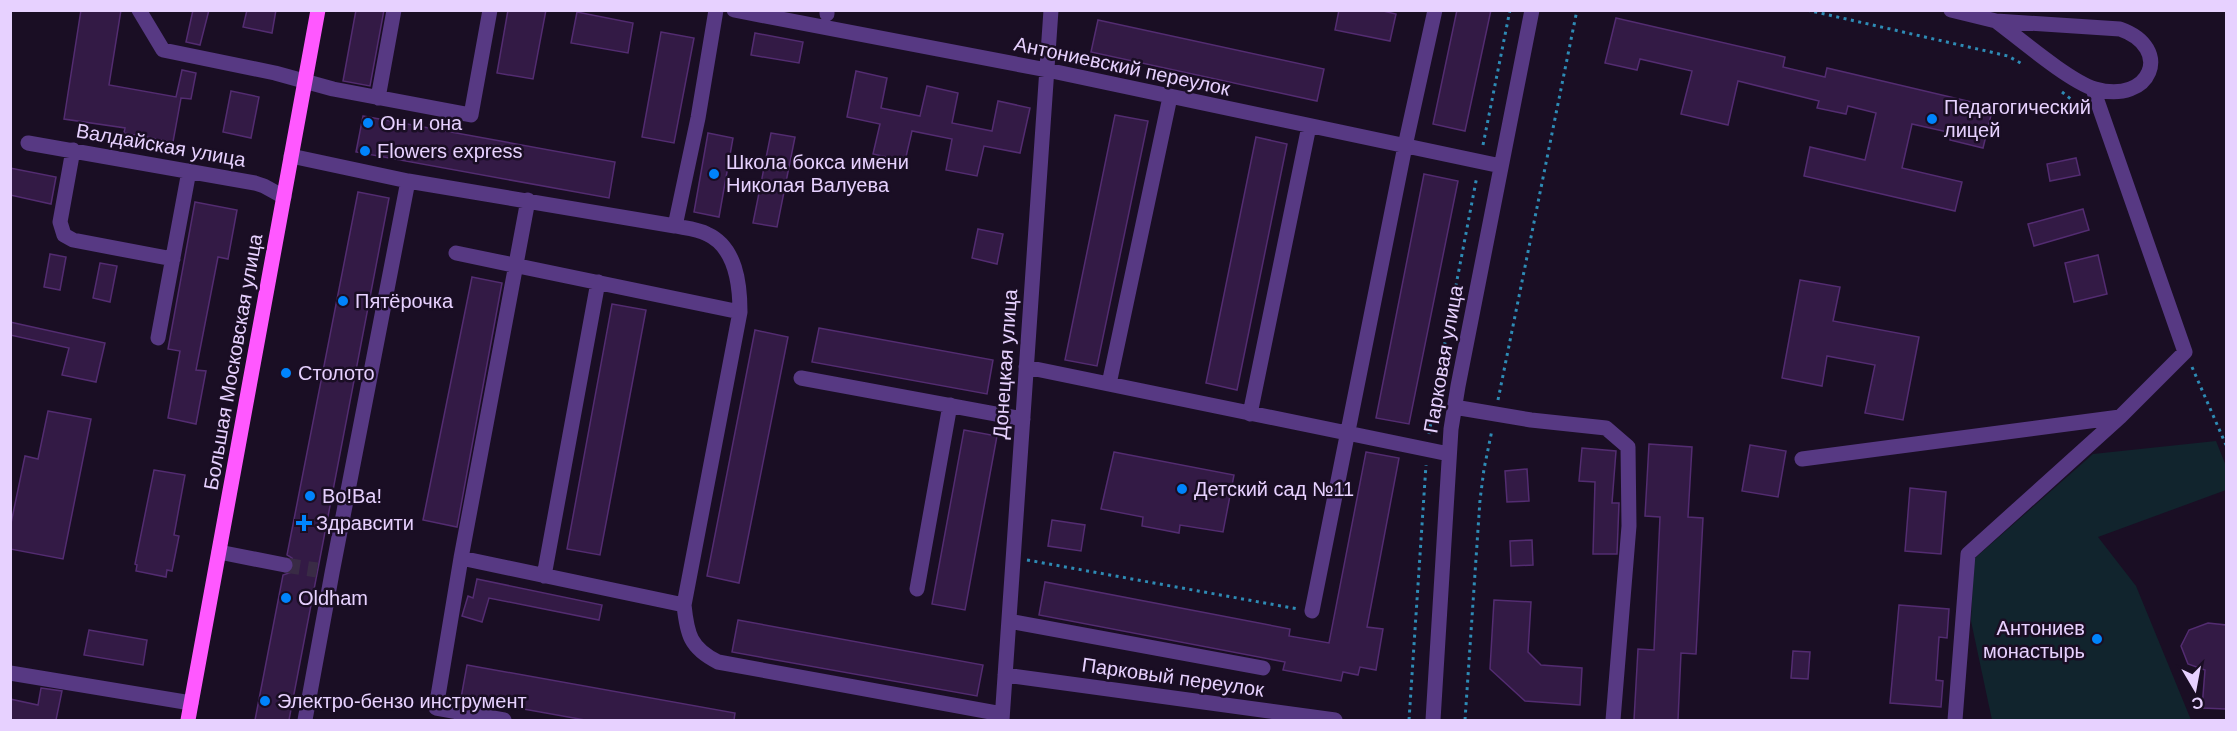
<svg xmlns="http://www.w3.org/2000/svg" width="2237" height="731" viewBox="0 0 2237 731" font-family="Arial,sans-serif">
	<rect width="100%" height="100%" fill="#1a0e24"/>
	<path fill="#11242d" d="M2216,441L2226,466V490L2098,537L2136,586L2191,720H1992L1971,621L1974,559L2093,454Z"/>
	<path fill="#331a45" stroke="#532c71" stroke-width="1.5" d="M81,10H121L109,85L176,97L182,70L196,73L191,99L181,98L173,142L124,133L125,128L64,119Z
		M193,10H209L200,45L186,42Z
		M247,10H276L272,33L243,27Z
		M356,10H384L370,86L343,81Z
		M508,10H546L533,79L497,73Z
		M1339,10H1379L1396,14L1390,41L1335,30Z
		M1457,10H1491L1465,131L1433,124Z
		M577,12L633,23L628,53L571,43Z
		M1616,18L1785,57L1783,67L1825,77L1827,68L1993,107L1983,148L1950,140L1952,133L1912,124L1902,168L1962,182L1955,211L1804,176L1810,147L1865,160L1876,113L1848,106L1846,114L1817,108L1819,101L1738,81L1728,125L1681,114L1692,71L1640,59L1637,70L1605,63Z
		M1098,20L1324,69L1317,101L1091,52Z
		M661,32L694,38L674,143L642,137Z
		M755,33L803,42L799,63L751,55Z
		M856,71L887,78L881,108L920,116L927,86L958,93L952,123L992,131L998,101L1030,108L1020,153L984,146L977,176L946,170L952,139L912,131L905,161L873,154L880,124L847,117Z
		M231,91L259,97L251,138L223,132Z
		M1115,115L1148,121L1097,366L1065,360Z
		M363,116L615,162L609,198L356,152Z
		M708,133L733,138L719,217L694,212Z
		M771,133L795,137L777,227L753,223Z
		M1256,137L1287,144L1237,390L1206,383Z
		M2076,158L2080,175L2050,181L2047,164Z
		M10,168L56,177L51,204L10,195Z
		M1424,174L1458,181L1409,424L1376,418Z
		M358,192L389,198L289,720H255L283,575L292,572L295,566L292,558L287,555Z
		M195,202L237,210L228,259L218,257L196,370L206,371L196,424L168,418L180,351L168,349Z
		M2083,209L2089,230L2034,246L2028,224Z
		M978,229L1003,234L997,264L972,258Z
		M50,254L66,257L60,290L44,287Z
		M2098,255L2107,294L2074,302L2065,263Z
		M100,263L117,266L110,302L93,298Z
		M472,277L502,283L457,527L423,520Z
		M1800,280L1840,287L1833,321L1919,337L1903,420L1865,413L1875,365L1827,356L1822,386L1782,378Z
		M612,304L646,310L600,555L567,549Z
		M10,322L105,343L96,382L62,375L69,348L10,335Z
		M819,328L993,360L987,394L812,362Z
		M755,330L788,337L739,583L707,576Z
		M48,411L91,419L63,559L10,549V528L25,456L38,459Z
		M964,430L997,436L965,610L932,604Z
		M1649,444L1692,447L1688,517L1703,518L1696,654L1681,653L1678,720H1634L1638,649L1654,650L1660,517L1645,516Z
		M1750,445L1786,451L1778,497L1742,491Z
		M1582,448L1616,451L1612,503H1619L1617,554H1593L1595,482L1579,481Z
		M1114,452L1234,475L1223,532L1180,525L1179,533L1142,526L1143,517L1101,509Z
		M1366,452L1399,458L1367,627L1383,629L1376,670L1360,667L1358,675L1343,672L1341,681L1283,670L1285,662L1039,615L1045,582L1290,629L1289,636L1329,643Z
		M1527,469L1529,501L1507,502L1505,471Z
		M154,470L185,475L174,535L179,536L172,571L167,570L166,577L136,571L137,565L135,564Z
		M1910,488L1946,492L1941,554L1905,551Z
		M1052,520L1085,525L1081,551L1048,546Z
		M1532,540L1533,565L1511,566L1510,541Z
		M477,579L602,605L599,620L489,598L482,622L462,616L468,596L473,598Z
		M1494,600L1531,602L1528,652L1541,665L1582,668L1580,705L1525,701L1490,669Z
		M1899,605L1949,609L1947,638L1939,637L1936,680L1943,681L1941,707L1890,703Z
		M738,620L983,665L977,696L732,652Z
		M2208,623L2226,625V709L2202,708L2205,670L2188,664L2181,646L2189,630Z
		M89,630L147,640L143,665L84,655Z
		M1793,651L1810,652L1808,679L1791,678Z
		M467,665L735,713L734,720H585L461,698Z
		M41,688L62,691L56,720H10V699L38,705Z"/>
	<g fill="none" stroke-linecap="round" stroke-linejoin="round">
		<path stroke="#392b45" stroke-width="15" stroke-dasharray="15 8" stroke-linecap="butt" d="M285,565L317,570"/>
		<path stroke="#2e8bb5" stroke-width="3" stroke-dasharray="3 4.5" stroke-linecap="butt" d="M1807,10L2008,56L2024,65
			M2062,92L2072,100
			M1483,145L1510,10
			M2192,367L2226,445
			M1498,400L1577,10
			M1429,434L1438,379L1477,176
			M1027,560L1298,609
			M1409,720L1426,465
			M1465,720L1480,500L1484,469L1492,430"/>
		<path stroke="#573983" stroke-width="15" d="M139,10L163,50L275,73L333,89L471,115L490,10
			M734,10L1047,70L1501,166
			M1951,10L1996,21L2120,29C2174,48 2151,105 2095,89C2069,81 2020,39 1996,21
			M827,14V10
			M378,98L394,10
			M28,143L255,183L264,186L284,197
			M73,150L60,222L64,235L73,240L173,259
			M291,156L408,181L675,226C685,228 698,229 707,234C736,247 740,284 740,312L684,605C687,634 690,648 718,662L1002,714
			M675,226L698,118L716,10
			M456,253L740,312
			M158,338L189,171
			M1026,367L1449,454
			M801,378L1023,419
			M1109,384L1170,97
			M1454,407L1531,420L1606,428L1628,447L1629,526L1613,720
			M1250,414L1309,126
			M1802,459L2120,417
			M219,552L285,565
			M461,558L528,200
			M544,576L598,282
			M917,589L950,405
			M1312,611L1405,146L1435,10
			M1009,621L1263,668
			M10,673L191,703
			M1005,675L1335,720
			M305,720L332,573L408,181
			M504,720L436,708L461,558L684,605
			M1002,720L1051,10
			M1433,720L1451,429L1458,386L1532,10
			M1955,720L1968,554L2120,417L2185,352L2093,89"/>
		<path stroke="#ff58ff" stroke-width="15" d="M188,720L318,10"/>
	</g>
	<g fill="#0084fc" stroke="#1a0e24" stroke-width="2">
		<circle cx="1932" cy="119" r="6"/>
		<circle cx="368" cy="123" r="6"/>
		<circle cx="365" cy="151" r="6"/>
		<circle cx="714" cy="174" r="6"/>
		<circle cx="343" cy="301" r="6"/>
		<circle cx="286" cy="373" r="6"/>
		<circle cx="1182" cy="489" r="6"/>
		<circle cx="310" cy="496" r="6"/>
		<path d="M301 514h6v6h6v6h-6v6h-6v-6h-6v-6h6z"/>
		<circle cx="286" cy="598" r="6"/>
		<circle cx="2097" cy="639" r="6"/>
		<circle cx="265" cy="701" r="6"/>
	</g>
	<g text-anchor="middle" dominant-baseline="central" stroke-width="5" stroke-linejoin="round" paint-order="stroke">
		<g font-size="20" fill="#e7d1ff" stroke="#1a0e24">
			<text transform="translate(1122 66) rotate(12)">Антониевский переулок</text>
			<text transform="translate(161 145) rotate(10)">Валдайская улица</text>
			<text transform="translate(1443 359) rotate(-80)">Парковая улица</text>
			<text transform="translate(233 362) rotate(-80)">Большая Московская улица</text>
			<text transform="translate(1005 364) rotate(-86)">Донецкая улица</text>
			<text transform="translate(1173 677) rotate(8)">Парковый переулок</text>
		</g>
		<g font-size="20" fill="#e7d1ff" stroke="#1a0e24" text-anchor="start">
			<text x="1944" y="107">Педагогический<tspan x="1944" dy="23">лицей</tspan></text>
			<text x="380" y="123">Он и она</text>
			<text x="377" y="151">Flowers express</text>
			<text x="726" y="162">Школа бокса имени<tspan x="726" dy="23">Николая Валуева</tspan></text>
			<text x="355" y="301">Пятёрочка</text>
			<text x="298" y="373">Столото</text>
			<text x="1194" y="489">Детский сад №11</text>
			<text x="322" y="496">Во!Ва!</text>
			<text x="316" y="523">Здравсити</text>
			<text x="298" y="598">Oldham</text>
			<text x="2085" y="628" text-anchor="end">Антониев<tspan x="2085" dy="23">монастырь</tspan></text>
			<text x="277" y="701">Электро-бензо инструмент</text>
		</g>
	</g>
	<rect width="2237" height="731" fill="none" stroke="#e7d1ff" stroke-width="24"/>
	<g transform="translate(2195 689) rotate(170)" stroke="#1a0e24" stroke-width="4.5" paint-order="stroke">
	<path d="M0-4.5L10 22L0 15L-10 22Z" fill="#e7d1ff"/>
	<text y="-9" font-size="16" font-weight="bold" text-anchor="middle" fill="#e7d1ff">С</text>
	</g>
</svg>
